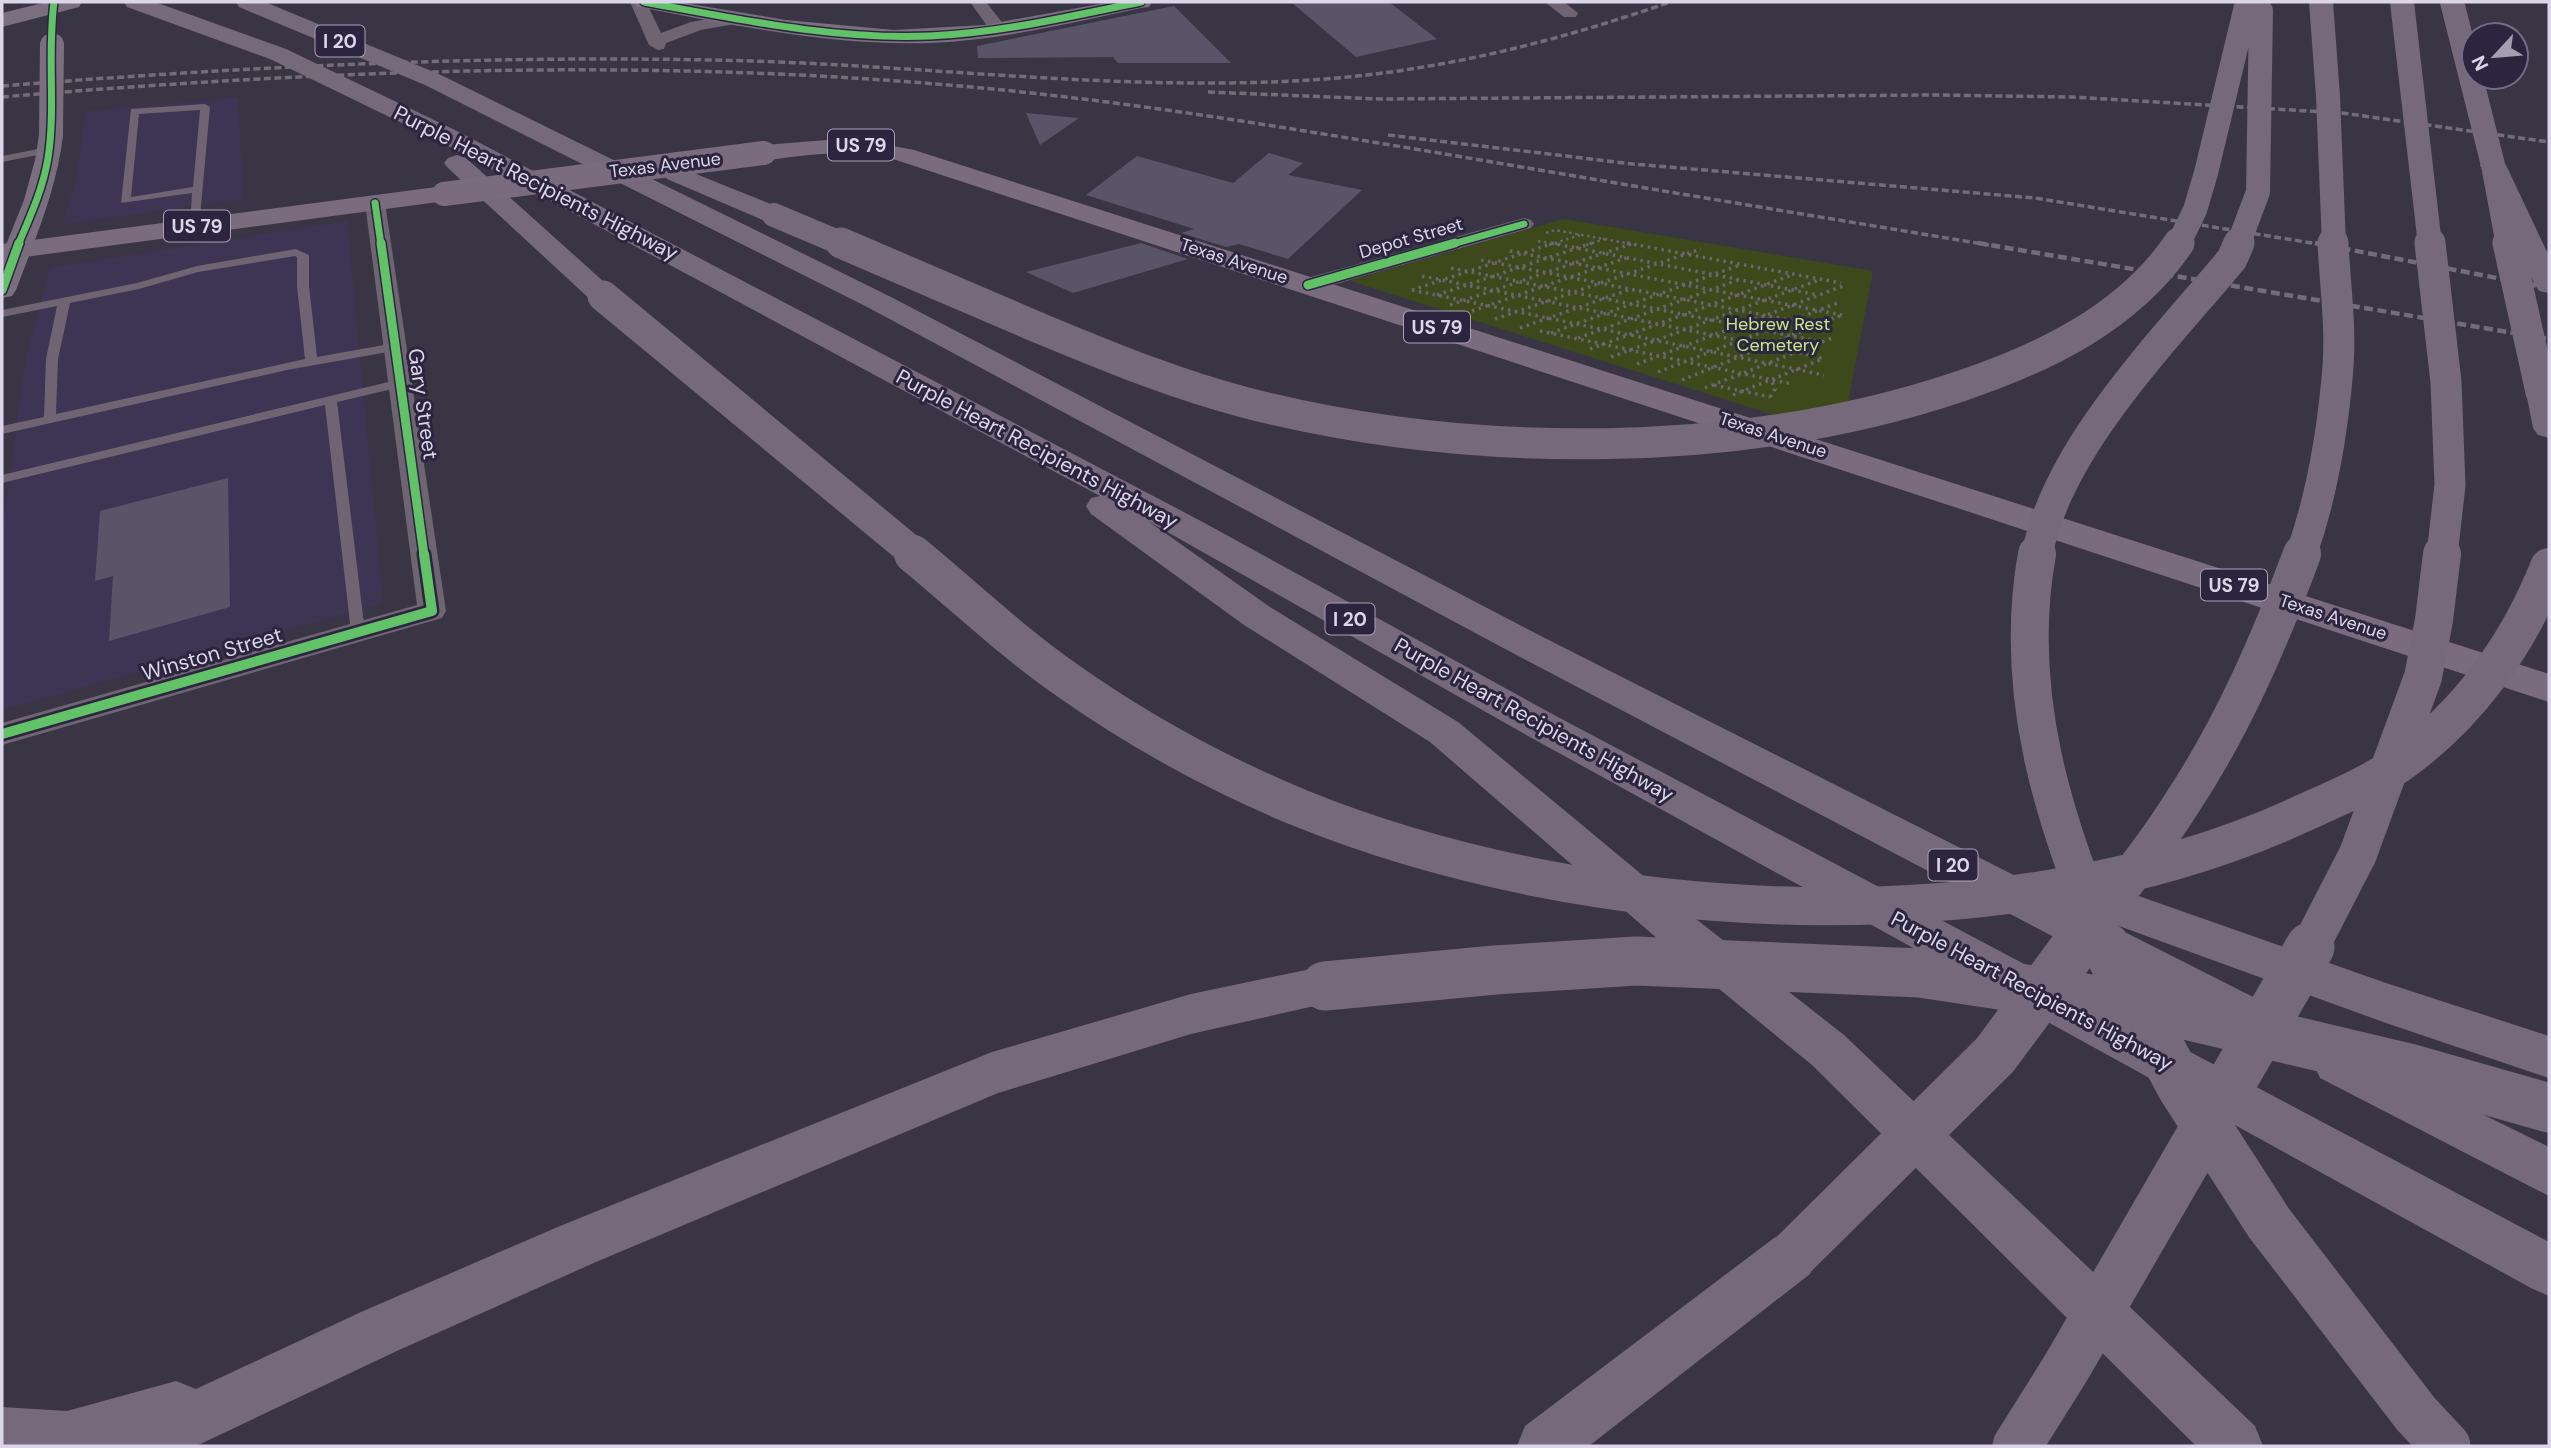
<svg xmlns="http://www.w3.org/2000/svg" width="2551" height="1448" viewBox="0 0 2551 1448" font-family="'DM Sans',sans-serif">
	<rect width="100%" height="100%" fill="#3a3545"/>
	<path fill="#3e3555" d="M238,98L243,199L63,224L77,176L86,111Z
		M347,221L383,603L2,710V532L26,358L50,268Z"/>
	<path fill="#3d491a" d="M1564,219L1873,271L1847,408L1784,418L1350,281Z"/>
	<path fill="#595467" d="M1291,2H1389L1437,39L1356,57Z
		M1174,6L1231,63H1118L1113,57L978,58L977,46Z
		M1026,113L1079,118L1040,145Z
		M1269,153L1303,163L1288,175L1362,190L1288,259L1239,244L1226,247L1181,233L1194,229L1086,195L1137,156L1233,183Z
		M1141,243L1188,259L1073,293L1026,272Z
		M228,478L230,607L109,641L113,576L95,581L100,511Z"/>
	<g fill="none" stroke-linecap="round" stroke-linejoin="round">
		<path stroke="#6c6570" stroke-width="2.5" stroke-dasharray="2.5 3.5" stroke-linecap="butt" d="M1546,233L1555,230L1637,245
			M1538,241L1560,245
			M1549,245L1580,235
			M1586,245L1605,239
			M1628,245L1631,244"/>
		<path stroke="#6c6570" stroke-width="3.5" stroke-dasharray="2.5 4.5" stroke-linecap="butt" d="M1551,243L1818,295
			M1627,243L1841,283
			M1510,251L1842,315
			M1481,260L1820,326
			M1451,268L1822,342
			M1422,276L1820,357V360
			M1412,290L1824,375
			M1412,290L1554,243
			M1437,295L1592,243
			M1450,305L1631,244
			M1472,311L1626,258
			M1495,319L1701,249
			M1520,328L1631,289
			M1540,331L1792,384
			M1551,333L1740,265
			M1578,338L1738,280
			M1590,349L1792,275
			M1611,357L1819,280
			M1637,364L1843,286L1842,284
			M1658,372L1840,302
			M1682,380L1842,315
			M1714,385L1770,397
			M1705,388L1832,338
			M1733,395L1820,360
			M1770,397L1775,389L1771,380"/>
		<path fill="#6f6472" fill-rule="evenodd" d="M205,104L210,107L199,228L190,226L192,193L121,203L131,109ZM200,110L193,187L131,197L139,114Z
			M49,147L53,148V152L2,162V156Z
			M296,249L309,255V286L317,357L395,343L401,347L399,350L287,370L2,434V426L44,417L46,359L57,306L2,317V310L137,283L197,266ZM295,256L297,257V286L305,359L56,414L58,359L70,303L139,289L198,272Z
			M401,379L407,383L405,386L337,402L365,632L358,637L351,632L325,405L2,483V475Z"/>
		<path fill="#6f6472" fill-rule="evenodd" d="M630,2H646L661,33L691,22L740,13L748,18L746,22L701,30L666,43L664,49L658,50L649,45Z
			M970,2H986L1008,30L1005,34H993Z
			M1545,2H1564L1578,13L1576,17H1564Z
			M375,197L382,199L385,203L446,611L442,618L2,745V723L417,605L365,203L368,199Z
			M1524,218L1531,220L1534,224L1531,228L1308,292L1300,290L1297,285L1300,280Z"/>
		<path fill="#7b6e7f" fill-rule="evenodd" d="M47,2H82L79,7L2,27V13Z
			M633,2H678L786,20L894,30L984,25L1111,2H1152L1149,7L1141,8C1071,23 1001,40 930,43C834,46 738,26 644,8L636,7Z
			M51,128L60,130L63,135C57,189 35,239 16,290L12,296L2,298V255L24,200L35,160L39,135L42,130Z"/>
		<path fill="#7a6c7e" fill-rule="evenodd" d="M852,138L914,150L2549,674V702L896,160C852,149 808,154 764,161L755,158L751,153L755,148L764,145Z
			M444,186L453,188L457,194L453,200L2,260V244Z"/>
		<path fill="#76697c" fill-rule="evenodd" d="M124,2H155L286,49L459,132L1199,520L1556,716L2549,1242V1296L2531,1288L1528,736L1148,521L1270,607L1458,722L1682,908L1844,1035L2255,1426L2263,1446H2196L1812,1065L1652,934L1430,742L1244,625L1091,514L1086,506L1091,498L1100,496L441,142L270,59L127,7Z
			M236,2H265L441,75L889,296L1533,632L2061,899L2058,893L2064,880L2079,875L2386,983L2549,1036V1078L2386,1023L2097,918L2265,1003L2272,1017L2265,1031L2249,1037L2233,1031L1507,650L869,308L425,85L239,7Z
			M457,155L466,158L613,290L617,296L613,302L603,305L593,302L448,168L444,163L448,158Z
			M2493,157L2502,160L2506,165L2549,256V293L2539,291L2535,285L2480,165L2484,160Z
			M676,166L783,209L787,215L783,221L774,223L765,221L667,179L663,174L667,169Z
			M2541,383L2549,385V438L2538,435L2533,428L2526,392L2530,385Z
			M1325,966L1341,972L1347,986L1341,1000L1191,1034L998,1093L596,1262L399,1350L196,1446H2V1407L67,1411L176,1381L196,1389L361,1312L560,1226L992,1052L1191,994Z
			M2336,1042L2549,1147V1196L2320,1078L2313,1063L2320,1048Z
			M1792,1230L1810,1238L1818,1256L1810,1274L1589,1446H1517L1525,1426L1774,1238Z"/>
		<path stroke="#746c79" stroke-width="3.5" stroke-dasharray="7 3.5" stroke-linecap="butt" d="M2,86C252,66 502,54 752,61C943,67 1134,93 1325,79C1444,70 1558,41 1670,2
			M1208,92L1380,99L1935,95L2072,97L2342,113L2549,142
			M2,97C312,71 625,58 936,84C1113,98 1288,128 1463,157C1638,187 1814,216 1989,245
			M1388,135L1633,164L2035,198L2324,245"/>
		<path stroke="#746c79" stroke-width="4.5" stroke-dasharray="9 4.5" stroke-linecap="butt" d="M1978,243L2549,339
			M2315,243L2549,288"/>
		<path stroke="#7b6e7f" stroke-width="24" d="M51,135L52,45"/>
		<path stroke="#7a6c7e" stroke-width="24" d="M444,194L764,153"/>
		<path stroke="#76697c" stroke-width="24" d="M2321,2L2328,96L2334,245
			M2402,2L2430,245
			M2452,2L2493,165L2508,245
			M774,215L845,245
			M2178,245L2195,210L2206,173L2247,2
			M2238,245L2258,192L2261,11"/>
		<path stroke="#76697c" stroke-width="31" d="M841,243C905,270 968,298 1032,325C1102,354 1173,384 1247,403C1471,460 1743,460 1961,386C2044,358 2128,318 2179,243
			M2430,243L2446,382L2450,485L2442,555
			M2508,243L2541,392
			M603,296L916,555
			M2037,555C2057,448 2164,341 2232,259L2239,243
			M2301,555C2322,496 2333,429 2338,367C2341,326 2335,284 2333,243"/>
		<path stroke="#76697c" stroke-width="38" d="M913,554C963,595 1011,641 1064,678C1137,730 1218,774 1300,808C1593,927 2009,948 2299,815C2332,800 2369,785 2399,764C2468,715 2518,645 2549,567
			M2037,554C2012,693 2054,822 2107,949
			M2074,949C2110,901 2150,854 2182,803C2233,726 2270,640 2302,554
			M2309,949L2358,854L2423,677L2434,620L2442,554"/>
		<path stroke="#76697c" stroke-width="49" d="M2106,947L2182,1088L2269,1223L2416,1414L2446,1446
			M1325,986L1495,970L1636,961L1920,973L2164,1010L2409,1068L2549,1108
			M1792,1256L1995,1055L2075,947
			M2017,1446L2066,1368L2310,947"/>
		<defs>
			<path id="cycleway-far2" d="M644,2C738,19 834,40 930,36C1001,33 1071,16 1141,2
				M375,203L381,245
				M18,245C30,217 43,189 48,158C56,107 47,54 54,2
				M1449,245L1524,224"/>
			<path id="cycleway-far1" d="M381,243L424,555
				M1308,285L1455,243
				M2,290L19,243"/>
			<path id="cycleway" d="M2,734L432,611L424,554"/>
		</defs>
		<use href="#cycleway-far2" stroke="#2d2540" stroke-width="10"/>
		<use href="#cycleway-far1" stroke="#2d2540" stroke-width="12"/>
		<use href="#cycleway" stroke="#2d2540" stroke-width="15"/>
		<use href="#cycleway-far2" stroke="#61c268" stroke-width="7"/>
		<use href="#cycleway-far1" stroke="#61c268" stroke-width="9"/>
		<use href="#cycleway" stroke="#61c268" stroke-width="10"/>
	</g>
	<g text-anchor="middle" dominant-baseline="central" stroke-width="6" stroke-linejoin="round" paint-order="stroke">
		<g font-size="18" fill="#dbd7e9" stroke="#2d2540">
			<text transform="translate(665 165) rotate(-7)">Texas Avenue</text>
			<text transform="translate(1411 238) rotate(-16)">Depot Street</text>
			<text transform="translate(1234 261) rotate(18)">Texas Avenue</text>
			<text transform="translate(1773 435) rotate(18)">Texas Avenue</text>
			<text transform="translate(2333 617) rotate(18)">Texas Avenue</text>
		</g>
		<g font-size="18" fill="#cae888" stroke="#2d2540">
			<text x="1778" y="324">Hebrew Rest<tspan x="1778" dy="21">Cemetery</tspan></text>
		</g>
		<g fill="#2d2540" stroke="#a7a2b6" stroke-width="2">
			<rect x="315.5" y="25.5" width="49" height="31" rx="5"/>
			<rect x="828" y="129.5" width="66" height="31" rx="5"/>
			<rect x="164" y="210.5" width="66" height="31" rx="5"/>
			<rect x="1404" y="311.5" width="66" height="31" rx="5"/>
			<rect x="2201" y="569.5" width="66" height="31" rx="5"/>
			<rect x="1325.5" y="603.5" width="49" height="31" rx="5"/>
			<rect x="1928.5" y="849.5" width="49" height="31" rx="5"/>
		</g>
		<g font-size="19" font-weight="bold" fill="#dbd7e9">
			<text x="340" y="41">I 20</text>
			<text x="861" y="145">US 79</text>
			<text x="197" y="226">US 79</text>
			<text x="1437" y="327">US 79</text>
			<text x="2234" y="585">US 79</text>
			<text x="1350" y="619">I 20</text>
			<text x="1953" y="865">I 20</text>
		</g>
		<g font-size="21" fill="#dbd7e9" stroke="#2d2540">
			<text transform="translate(536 183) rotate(27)">Purple Heart Recipients Highway</text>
			<text transform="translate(423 404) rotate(82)">Gary Street</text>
			<text transform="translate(1037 449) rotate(28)">Purple Heart Recipients Highway</text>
			<text transform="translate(212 654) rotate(-16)">Winston Street</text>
			<text transform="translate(1534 720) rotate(29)">Purple Heart Recipients Highway</text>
			<text transform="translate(2032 991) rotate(28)">Purple Heart Recipients Highway</text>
		</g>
	</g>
	<rect width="2551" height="1448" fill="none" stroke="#dbd7e9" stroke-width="7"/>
	<g transform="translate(2495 56) rotate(244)"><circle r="33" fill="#2d2540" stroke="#736c84" stroke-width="2"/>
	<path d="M0-5L12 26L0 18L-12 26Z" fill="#a39eb0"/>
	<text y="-10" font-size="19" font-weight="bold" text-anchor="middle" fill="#dbd7e9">N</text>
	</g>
</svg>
